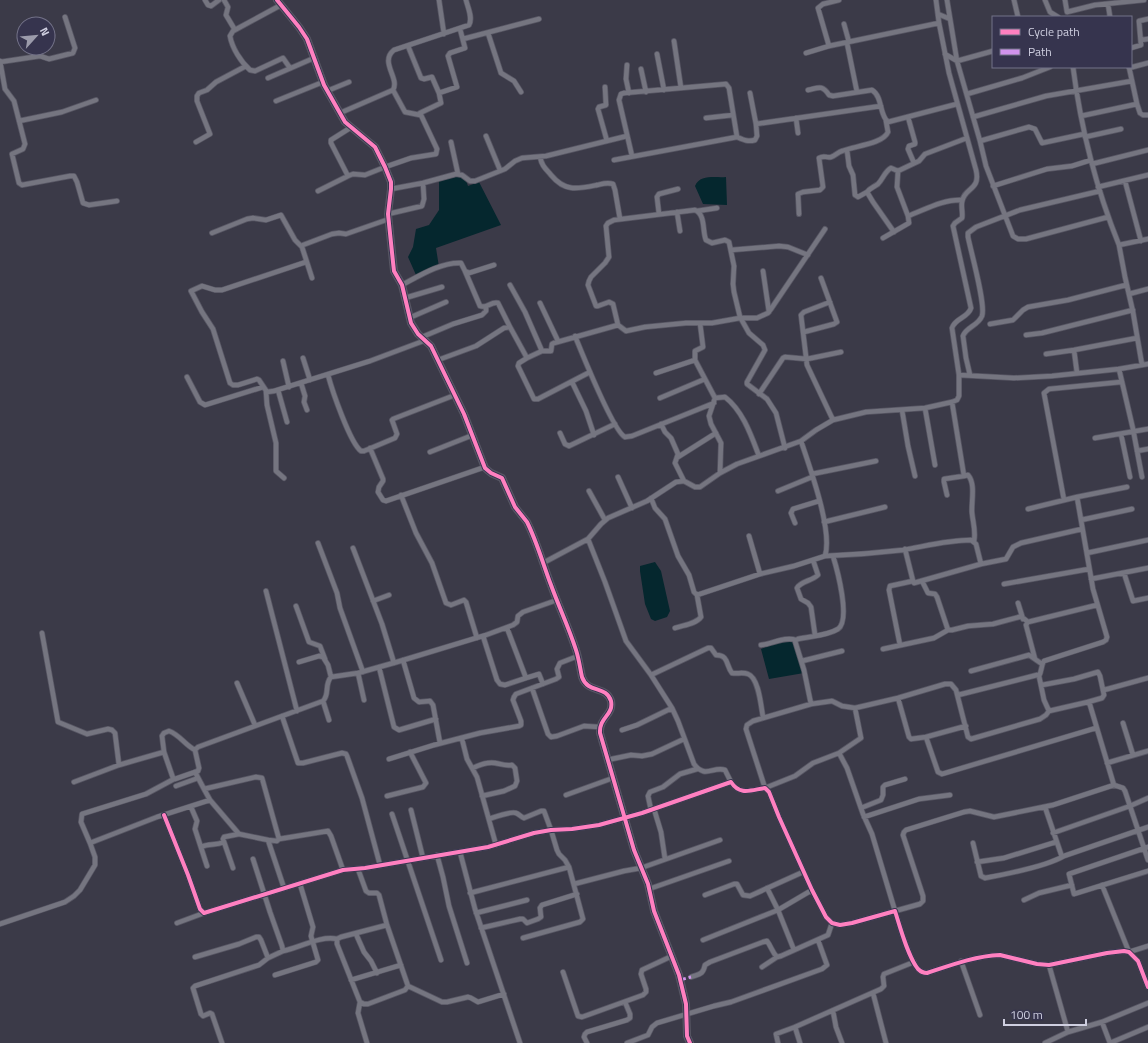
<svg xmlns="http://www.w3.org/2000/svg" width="1148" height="1043" viewBox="0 0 1148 1043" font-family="'Titillium Web',sans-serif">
	<rect width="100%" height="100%" fill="#3b3a48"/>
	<path fill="#05272e" d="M464,175L468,186L479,182L501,225L436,248L439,267L416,275L408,257L413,247L416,229L429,225L439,210V181Z
		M726,177L727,205L703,204L695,186C700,174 715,178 726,177Z
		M655,562L661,571L670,611L667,617L655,621L651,619L645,604L640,571V566Z
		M784,639L793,641L804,673L769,679L761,649Z"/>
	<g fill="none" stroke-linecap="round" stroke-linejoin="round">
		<defs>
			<path id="street" d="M205,0L208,5L211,6L219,0
				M224,0L228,7L226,15L235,30
				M439,0L444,34
				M936,0L939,23L949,73L976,170C981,191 964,187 962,202C961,207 963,213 962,218L955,223L953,226L971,308C968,318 955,318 952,328L959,375
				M947,0L957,61L980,141L986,166L1013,236L1018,239H1026L1108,217
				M1014,0L1018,17
				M1045,0L1050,12L1058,17
				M1065,0L1067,12L1095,5L1144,0
				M1108,4L1110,17
				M281,5L233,31L230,36C232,48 241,62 250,70L255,71L283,58L290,68
				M938,14L950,19
				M844,24L849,42
				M488,33L501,73L514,81L521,92
				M463,39L539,19
				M1141,40L1148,39
				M674,41L681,88
				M847,43L857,92
				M408,46L421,78L424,79L432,77L439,93
				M829,46L818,8L823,4L839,0
				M1131,48L1141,45L1139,21L1148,19
				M806,53L829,46L939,23
				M657,54L664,90
				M945,54L957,61L993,51
				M0,61L5,89L14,101L25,144L23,149L12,154L19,183L22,185L70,176H74L77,182L83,203L89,205L117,201
				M0,62L40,56L49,59L73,53L75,48L65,17
				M627,65L626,79L629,93
				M1073,67C1081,129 1096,188 1119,245
				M1129,67L1137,104
				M1129,68L1148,63
				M641,69L646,92
				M268,78L314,58
				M605,87L606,105L599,107L598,109L607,141
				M393,90L405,112L420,115
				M808,90C818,88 822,84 829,95L833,96L872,90C883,97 879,115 888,122L957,104
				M327,91L349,82
				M750,93L756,124
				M967,94L1022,78L1050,67
				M276,101L323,82
				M340,113L393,90C400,78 379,62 394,50L469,25C473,18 468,8 466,0
				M1081,116L1137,104L1140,113L1143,115H1148
				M908,117L915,142V144L909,146L908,149L914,163
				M973,117L1046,96L1132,81
				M706,118L733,115
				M796,118L798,133
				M19,121L62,112L96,100
				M486,136L500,170
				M1085,137L1121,129
				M980,141L1029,127L1035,129L1042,143L1084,134
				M196,142L210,134L197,101V96L199,93L207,90L216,82L246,66
				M451,142L458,174
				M847,150L849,166L853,175L855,195L858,197L867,192
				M632,156L619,100L621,94L624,93L726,84L729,88L737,137
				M540,157C542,166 545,168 551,175C565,192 577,189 597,185C602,184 607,182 613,184L615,190L620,219
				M614,160L737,137C744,140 748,142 755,140L757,136L756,124L881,106
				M1092,164L1148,150
				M348,176L331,143V140L350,128
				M1125,181L1141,241
				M993,186L1047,169L1072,166L1091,160
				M1098,187L1148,175
				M391,189L423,183L456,174L462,175L470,181H475L505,169L515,161L522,158L546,156L627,136
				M318,191L348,176L353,174L365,175L385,167L411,158L436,154L437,149L420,113L441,103L439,93L457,87L448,56L450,53L465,48L460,29
				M697,211L717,208
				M677,212L680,231
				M388,214L422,206L424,199L423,183
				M659,214L657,197L659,194L678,189
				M799,214L798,194L803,192L820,190L823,187L819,158C824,155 826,158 831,157C835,156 838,152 842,151C854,146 883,144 888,132L886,121
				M908,216L897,187L898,171L919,161L925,154L967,138
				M894,232L873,202L867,192C870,188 874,187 878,184C883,179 885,171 891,168L898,171
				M212,233L247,219L253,218L266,220L281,215L295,240L302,247
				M883,238L909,223L908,216C926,209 944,199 962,200
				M731,250L779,246L788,247L808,255
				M306,262L222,290H215L202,286L191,291L202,312L213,329L230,383L233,385H238L257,379L259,380L267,392L274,391L370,361L426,340
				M465,271L480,306C487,309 491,301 498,303L510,327
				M763,271L769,312
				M312,278L302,247L303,245L332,234L339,233L346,234L389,219
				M402,285C419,276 441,262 461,263L465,271L469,273L494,265
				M510,285L525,312L542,351
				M1129,294L1148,289
				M405,298L442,287
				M830,302L804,312L801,315L807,365L833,420
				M540,303L558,341
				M409,318L446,302
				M700,323L703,347L695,351V360L715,398L709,416L711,424L721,443L720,473
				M990,324L1013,320L1023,310L1028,307L1068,300L1126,285
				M618,325L613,304L609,302L598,306H596L588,285L589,281L591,277L605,263L609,257L606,226L608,223L614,220L695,210C706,215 702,231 706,240L712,243L725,240L729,242L734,266L733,284L734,292L740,317L749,333L763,345L765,350L747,382V384L767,399L776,413L785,448
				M804,332L834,324L837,322L821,278
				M1026,335L1042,333L1133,310
				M575,336C582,353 613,431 625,437L632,436L714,403
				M422,337L453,324L482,315L486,311V306
				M1074,350L1077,373
				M1046,354L1074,350L1137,338
				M303,358L310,380
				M527,358L542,351H551L552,344L554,343L618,325L626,331L645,327L686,323H712L740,318H757L768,313L771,309L825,229
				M438,360L476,346L504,328L510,327L527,358L519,363L518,366L534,399H538L590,372
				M283,361L289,387
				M1142,365L1133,312L1125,277L1119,245L1148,239
				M1119,369L1133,429L1142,477
				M656,373L695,360
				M328,375C332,390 350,443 361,451H364L395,438L397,434L392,420L393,419L455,395
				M970,375L966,358L963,336C966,327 978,326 982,316C986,305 971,252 968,237V233L976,227L1020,210L1100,191
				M187,377L200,402L205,405L263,387
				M572,382L586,411L594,435
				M301,383L305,396L304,402L307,410
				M278,390L287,422
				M266,391L267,405L276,443V471L284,478
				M759,394L783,358L785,357L807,359L841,352
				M660,398L705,379
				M715,398L725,397C743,411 751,435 759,456
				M925,408L935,465
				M902,410L908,446L915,476
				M661,424L665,432L671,438L678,454L675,463L684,481
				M560,433L565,444L569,446L615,424
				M1121,434L1130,477
				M1095,438L1148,429
				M370,448L383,479V481L379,487L378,492L383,500L386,501L485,467
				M1137,451L1148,449
				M430,452L473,435
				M678,457L716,433
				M812,474L876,461
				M964,476L968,475C976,484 971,502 972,513C973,523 976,531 974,541
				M618,477L632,508
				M589,491L605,520
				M778,491L812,477
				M401,495L416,533L432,563L446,603L451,605L464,600L466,602L477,638
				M947,495L944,482V479L964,476L952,402
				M1077,497L1127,487
				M651,498L655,508L665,519L678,556L689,575L694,592L697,595L760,574L794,566L825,556C833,531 810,468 801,441
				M1064,500L1044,393L1049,389L1121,382
				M1028,509L1077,497L1093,589L1107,637L1106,640L1103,642L1044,661C1041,665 1042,671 1039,676
				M1081,520L1132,509
				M824,522L885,507
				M795,523L791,513L793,509L819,501
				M749,536L760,574
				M588,539L605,582L626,641L651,675L672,708L678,721L694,764C705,779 713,766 725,770L731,782
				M318,543L337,593L340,608L363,672
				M353,548L382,624L394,663
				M1087,553L1148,540
				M825,556C851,555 877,553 903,550C926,546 948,540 971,540L976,544L981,564L914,583L913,581L905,549
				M813,560L818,575C812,581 801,581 797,588L801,599L808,603L811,607L815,635
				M543,563L588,539L601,524L608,518L647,501L676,482L684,481L695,487H700L720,473L737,464L801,441L816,430L833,420L866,412L925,408L952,402L957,400L959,396V375L1014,378L1052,376L1119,369L1148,364
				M981,564L1006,559L1013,547L1021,543L1082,529
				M1124,573L1133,601L1148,598
				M1091,579L1148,568
				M922,581L928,593L935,594L937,597L948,630H952L968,626L993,624L1019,617H1022L1028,622
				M1004,584L1089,569
				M266,591L297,711
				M373,601L389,595
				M1018,603L1023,619
				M296,606L309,642L320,646L325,659
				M675,628C684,625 696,624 701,617L697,595
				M42,633L58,722L87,734L108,729L112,730L115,733L119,765
				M483,636L497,680L500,684L505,685L526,678L507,628
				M761,645C772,644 785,636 796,640
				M900,645L889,590L890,586L913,581
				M883,649L934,638L948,630
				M1035,659L1026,625L1028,622L1097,605
				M403,660L414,698L419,702L430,701L433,705L440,743
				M802,661L842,651
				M299,662L319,656L323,657L328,665L331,677
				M379,667L394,727L399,730L436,719
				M971,671L1029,655L1042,664
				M358,673L364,700
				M651,675L708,648H711L716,655C729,655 726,666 732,673C737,674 743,672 748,674C759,678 761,707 763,717
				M526,678L539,674L543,684
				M237,683L255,725
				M1042,685L1074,679L1098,672L1100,676L1104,695L1102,698L1088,702
				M532,688L548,734L551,737L557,736L584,726L599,727
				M1104,690L1148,678
				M958,695L1037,675L1039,676L1044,700L1049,711
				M898,698L909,737L911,739L926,737L966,726
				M323,701L329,720
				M811,704L804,670L795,641L798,639C810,636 827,636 838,629C851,620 837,569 833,556
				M282,716L298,763H303L342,753L346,754L347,756L362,798L380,865
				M1123,723L1133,755
				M622,730L637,725L672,708
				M926,737L938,772L942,774L1096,728
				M462,739L467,759L477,777L496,845
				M164,752L162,736L164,733L169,731C180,735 185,745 195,750
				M839,753L861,738L855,708
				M389,759L434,745L480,733L519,726L521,725V721L513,700L514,697L516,694L556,679L559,677L557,669L560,663L578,656
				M607,760L631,755L642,756L652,754L684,739
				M1107,763L1148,751
				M473,768C479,765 488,762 495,763C502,764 503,766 512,765L515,768L517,781L515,786L504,791L482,796
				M195,772L204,789L256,777L262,778L279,839L277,841L268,840L284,888
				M74,782L119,765L164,752L173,778L175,779L198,771L199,768L195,750L198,747L323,701C330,694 324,685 331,677L358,673L397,662L486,635L513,625L517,622L518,616L523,612L557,600
				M1114,785L1053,805L994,817L970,811L964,812L906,830L904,832L903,835L923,896V901L920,904L895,911L872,834L863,814L847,768L839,753L813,763L795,776L765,788L746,729L747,725L753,721L811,704L832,701L842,706L855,708L898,698L945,684H951L956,690L968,737L971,739L1040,719L1046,715L1049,711L1088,702L1090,705L1113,782L1114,785L1123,788L1125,791L1148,860
				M176,786L198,778
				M566,795L613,778
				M387,796L423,787L426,783L410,752
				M210,800L239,834L268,840
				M191,807L197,821L195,829L207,866
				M1045,807L1062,857
				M861,808L881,800L883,795V787L885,785L905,779
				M654,809L661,832L665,859
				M411,810L423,858
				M651,810L648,796L650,792L663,787L680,774L697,769
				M392,814L441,960
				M164,815L188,875L200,909L204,913L343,870L365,868L488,847L534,833L551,830L572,829L599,825L642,813L731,782C740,796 751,790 765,788L769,792L779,817L812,890L826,917L832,923L840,925L852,923L895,911C900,927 908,957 918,969C921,972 923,973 927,973C951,965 975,956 1000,955L1037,964L1049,965L1107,953L1124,951L1129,952L1138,961L1148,987
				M864,817L919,799L950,795
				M489,819C495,817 510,811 516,813C519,814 521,817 524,818L541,811H544L551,830L557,850L559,854L565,860L569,867L583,919L580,922L523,938
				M1053,833L1130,806L1148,798
				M279,839L328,831L331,836L343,870
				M90,843L81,822L82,814L146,794L174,779
				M973,843L981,876L985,878C1007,874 1045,867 1064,856L1148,827
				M201,847C209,843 215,846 224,842
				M1148,847L1069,874L1074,894L1148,871
				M460,852L475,909L520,1043
				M437,855L443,877L449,906L467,963
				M977,862L1004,858L1056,842
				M233,868L223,839L224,837L239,834
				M358,869L366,891L369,893H377L379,895L387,925L408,986
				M574,884L624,871L641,868L720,840
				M1102,885L1129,952L1148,946
				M767,888L778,910L794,950
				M649,889L729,861
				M470,893L569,867
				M705,895L734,884H737L743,895L750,896L803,872
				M1024,900L1039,893L1072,885
				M476,913L527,900
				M177,923L204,913
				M0,924L65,902L74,896L80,890L95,865V857L90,843L157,817L210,800L204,789
				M387,925L341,937L337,939V944L360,1002L364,1004H368L405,990L408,986
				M481,928L520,919H523L527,923L538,919L541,917L540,908L542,905L577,894
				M356,934L364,952L371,961L377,973
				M703,940L778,910L812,890
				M283,951C299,948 321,935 337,939
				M195,957L239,944L256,937H259L261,940L268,958
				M961,961L980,1015
				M1049,965L1068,1032
				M762,967L777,957
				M563,972L578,1016L582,1017L643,995L646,992V989L641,974L642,970L672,956
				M275,975L316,962L318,960L311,936L313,927L300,884
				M691,977C699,974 703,975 705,965L710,962L763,942L767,941C771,946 772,952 777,957L781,956L828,935L832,923
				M351,980L401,965
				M408,986L442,1002H447L468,997L471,998L478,1002L504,994
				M873,993L886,1043
				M360,1002L358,1013L367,1043
				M833,1011L836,1027L842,1043
				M1102,1022L1110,1043
				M222,1043L212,1014L210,1013L203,1016L201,1014L193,988L195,986L259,965L268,958L283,951L282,946L270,912L253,859
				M587,1043L584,1037L585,1034L587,1032L627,1020L630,1018V1014L625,1002
				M627,1043L648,1035L652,1027L657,1023L714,1006L731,1002L822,969L827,965L818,940
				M778,1043L776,1034L795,1027
				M800,1043L795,1027L881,989L884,986L883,977L884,974L914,962
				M1045,1043L1068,1032L1102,1022L1148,1003
				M1110,1043L1148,1027"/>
			<path id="secondary" d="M277,0L299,27L307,39L324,85L345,122L375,147L385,167L391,182V189L388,214L393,262L394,271L402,285L411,323L418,334L431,346L464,414L485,468L491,473L502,478L515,507L527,522C537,542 543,564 551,585C559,607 569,628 576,650C579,659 580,668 582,677C588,694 606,685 611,701C614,715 599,717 600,733L634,850L648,884L654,911L679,975L686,1004L687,1036L690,1043"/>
		</defs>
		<use href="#street" stroke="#585764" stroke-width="6"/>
		<use href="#secondary" stroke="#585764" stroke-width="8"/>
		<use href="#street" stroke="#757580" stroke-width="4.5"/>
		<use href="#secondary" stroke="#757580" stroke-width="6"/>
		<path stroke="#d193ec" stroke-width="3" stroke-dasharray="6 3" stroke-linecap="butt" d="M680,980L691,977"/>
		<defs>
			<path id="cycleway" d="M277,0L299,27L307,39L324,85L345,122L375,147L385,167L391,182V189L388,214L393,262L394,271L402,285L411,323L418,334L431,346L464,414L485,468L491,473L502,478L515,507L527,522C537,542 543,564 551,585C559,607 569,628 576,650C579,659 580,668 582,677C588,694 606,685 611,701C614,715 599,717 600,733L634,850L648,884L654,911L679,975L686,1004L687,1036L690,1043
				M164,815L188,875L200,909L204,913L343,870L365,868L488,847L534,833L551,830L572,829L599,825L642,813L731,782C740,796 751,790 765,788L769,792L779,817L812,890L826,917L832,923L840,925L852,923L895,911C900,927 908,957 918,969C921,972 923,973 927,973C951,965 975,956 1000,955L1037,964L1049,965L1107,953L1124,951L1129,952L1138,961L1148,987"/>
		</defs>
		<use href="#cycleway" stroke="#36344e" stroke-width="6"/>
		<use href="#cycleway" stroke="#ff80c0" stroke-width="4"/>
	</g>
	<rect x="992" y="16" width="140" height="52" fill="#36344e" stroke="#737288"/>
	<rect x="1000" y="29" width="20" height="6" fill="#ff80c0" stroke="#737288"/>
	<text x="1028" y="36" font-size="12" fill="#cfcfe0">Cycle path</text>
	<rect x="1000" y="49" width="20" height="6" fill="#d193ec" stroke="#737288"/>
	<text x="1028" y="56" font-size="12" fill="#cfcfe0">Path</text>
	<g transform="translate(36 36) rotate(63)"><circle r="19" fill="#36344e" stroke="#737288"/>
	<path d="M0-3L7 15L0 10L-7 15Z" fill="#9b9bab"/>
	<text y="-6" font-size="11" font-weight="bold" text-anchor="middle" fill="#cfcfe0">N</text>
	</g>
	<path d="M1004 1019v6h82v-6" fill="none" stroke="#cfcfe0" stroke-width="2"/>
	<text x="1010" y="1019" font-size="12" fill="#cfcfe0" stroke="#36344e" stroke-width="3" paint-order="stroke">100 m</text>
</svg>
